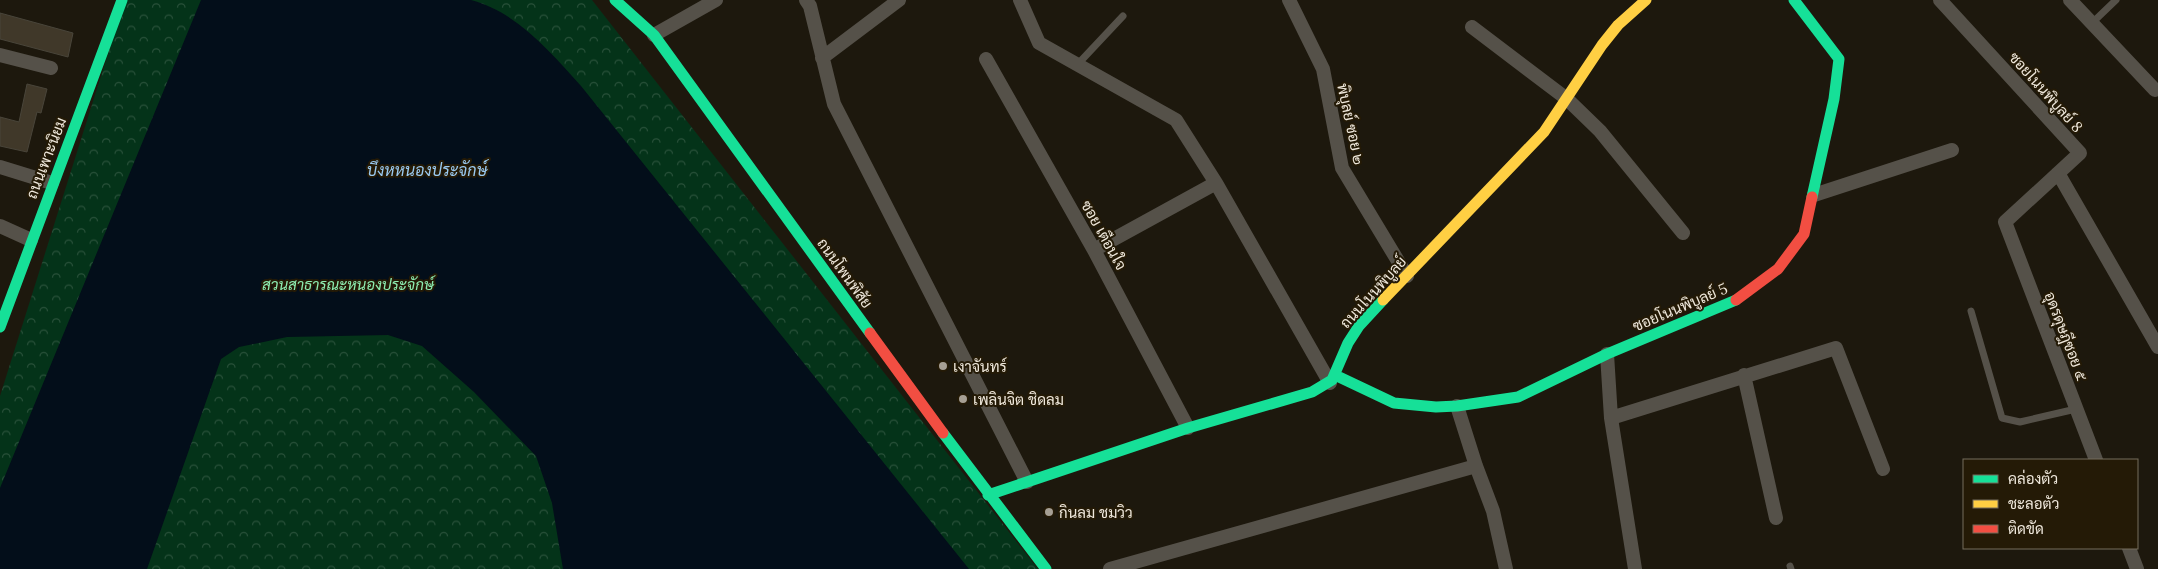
<svg xmlns="http://www.w3.org/2000/svg" width="2158" height="569" viewBox="0 0 2158 569" font-family="Lora,Sarabun,serif">
	<defs>
		<pattern id="park-crowns" width="20" height="18" patternUnits="userSpaceOnUse" patternTransform="scale(1.25)"><rect width="20" height="18" fill="#043319"/><path d="M2 6a3 3 0 1 1 6 0M12 15a3 3 0 1 1 6 0" fill="none" stroke="#29513a"/></pattern>
	</defs>
	<rect width="100%" height="100%" fill="#1d180d"/>
	<path fill="url(#park-crowns)" d="M125,0H592L1038,569H0V396Z"/>
	<path fill="#030e1a" d="M201,0H471C517,12 551,53 581,86L969,569H563L552,503L536,456L474,392L422,346L388,335L287,337L239,347L221,359L147,569H0V488Z"/>
	<path fill="#403829" stroke="#49453a" d="M0,13L73,33L68,57L0,39Z
		M27,84L47,89L41,113L37,112L27,152L0,146V117L19,122Z"/>
	<g fill="none" stroke-linecap="round" stroke-linejoin="round">
		<path stroke="#555149" stroke-width="7" d="M2092,23L2116,0
			M1077,65L1123,16
			M1971,311L2002,418L2020,422L2076,409
			M1790,566L1791,569"/>
		<path stroke="#555149" stroke-width="14" d="M806,0L810,6L834,104L1027,482
			M1020,0L1039,43L1176,120L1216,183L1330,383
			M1289,0L1323,69L1342,168L1407,276
			M1940,0L2080,153L2005,222L2096,460
			M2070,0L2155,90
			M1472,27L1567,99L1600,131L1683,233
			M654,35L716,0
			M0,55L51,68
			M822,58L899,0
			M986,59L1094,250L1188,428
			M0,167L52,183
			M2058,173L2158,347
			M1814,195L1952,150
			M0,226L31,240
			M1094,250L1216,183
			M1607,354L1611,418L1635,569
			M1744,375L1776,518
			M1457,406L1476,466L1493,511L1506,569
			M1611,418L1836,348L1883,469
			M2129,548L2137,569
			M1110,569L1476,466"/>
		<path stroke="#16e098" stroke-width="11" d="M615,0L654,35L870,333
			M1794,0L1839,59L1834,99L1812,197
			M0,327L122,0
			M1337,376L1394,403L1436,407L1457,406L1518,397L1607,354L1736,300
			M943,433L1046,569
			M988,495L1188,428L1312,392L1332,380L1348,343L1359,326L1383,300"/>
		<path stroke="#ffcf43" stroke-width="11" d="M1383,300L1544,132L1602,45L1618,25L1646,0"/>
		<path stroke="#f24e42" stroke-width="11" d="M1736,300L1778,269L1804,234L1812,197
			M870,333L943,433"/>
	</g>
	<g fill="#a69f94" stroke="#241a06" stroke-width="2">
		<circle cx="943" cy="366" r="5"/>
		<circle cx="963" cy="399" r="5"/>
		<circle cx="1049" cy="512" r="5"/>
	</g>
	<g text-anchor="middle" dominant-baseline="central" stroke-width="4" stroke-linejoin="round" paint-order="stroke">
		<g font-size="15" fill="#efe8dc" stroke="#241a06">
			<text transform="translate(2046 92) rotate(48)">ซอยโนนพิบูลย์ 8</text>
			<text transform="translate(1351 124) rotate(78)">พิบุลย์ ซอย ๒</text>
			<text transform="translate(46 158) rotate(-69)">ถนนเพาะนิยม</text>
			<text transform="translate(1104 235) rotate(61)">ซอย เตือนใจ</text>
			<text transform="translate(845 273) rotate(54)">ถนนโพนพิสัย</text>
			<text transform="translate(1373 292) rotate(-48)">ถนนโนนพิบูลย์</text>
			<text transform="translate(1680 307) rotate(-23)">ซอยโนนพิบูลย์ 5</text>
			<text transform="translate(2066 336) rotate(69)">อุดรดุษฎีซอย ๕</text>
		</g>
		<g font-size="15" font-style="italic" fill="#8dedb1" stroke="#241a06">
			<text x="348" y="284">สวนสาธารณะหนองประจักษ์</text>
		</g>
		<g font-size="15" fill="#efe8dc" stroke="#241a06" text-anchor="start">
			<text x="953" y="366">เงาจันทร์</text>
			<text x="973" y="399">เพลินจิต ชิดลม</text>
			<text x="1059" y="512">กินลม ชมวิว</text>
		</g>
		<g font-size="16" font-style="italic" fill="#9acaf1" stroke="#241a06">
			<text x="427" y="170">บึงหหนองประจักษ์</text>
		</g>
	</g>
	<rect x="1963" y="459" width="175" height="90" fill="#241a06" stroke="#756c5c"/>
	<rect x="1973" y="475" width="25" height="8" fill="#16e098" stroke="#756c5c"/>
	<text x="2008" y="484" font-size="15" fill="#efe8dc">คล่องตัว</text>
	<rect x="1973" y="500" width="25" height="8" fill="#ffcf43" stroke="#756c5c"/>
	<text x="2008" y="509" font-size="15" fill="#efe8dc">ชะลอตัว</text>
	<rect x="1973" y="525" width="25" height="8" fill="#f24e42" stroke="#756c5c"/>
	<text x="2008" y="534" font-size="15" fill="#efe8dc">ติดขัด</text>
</svg>
